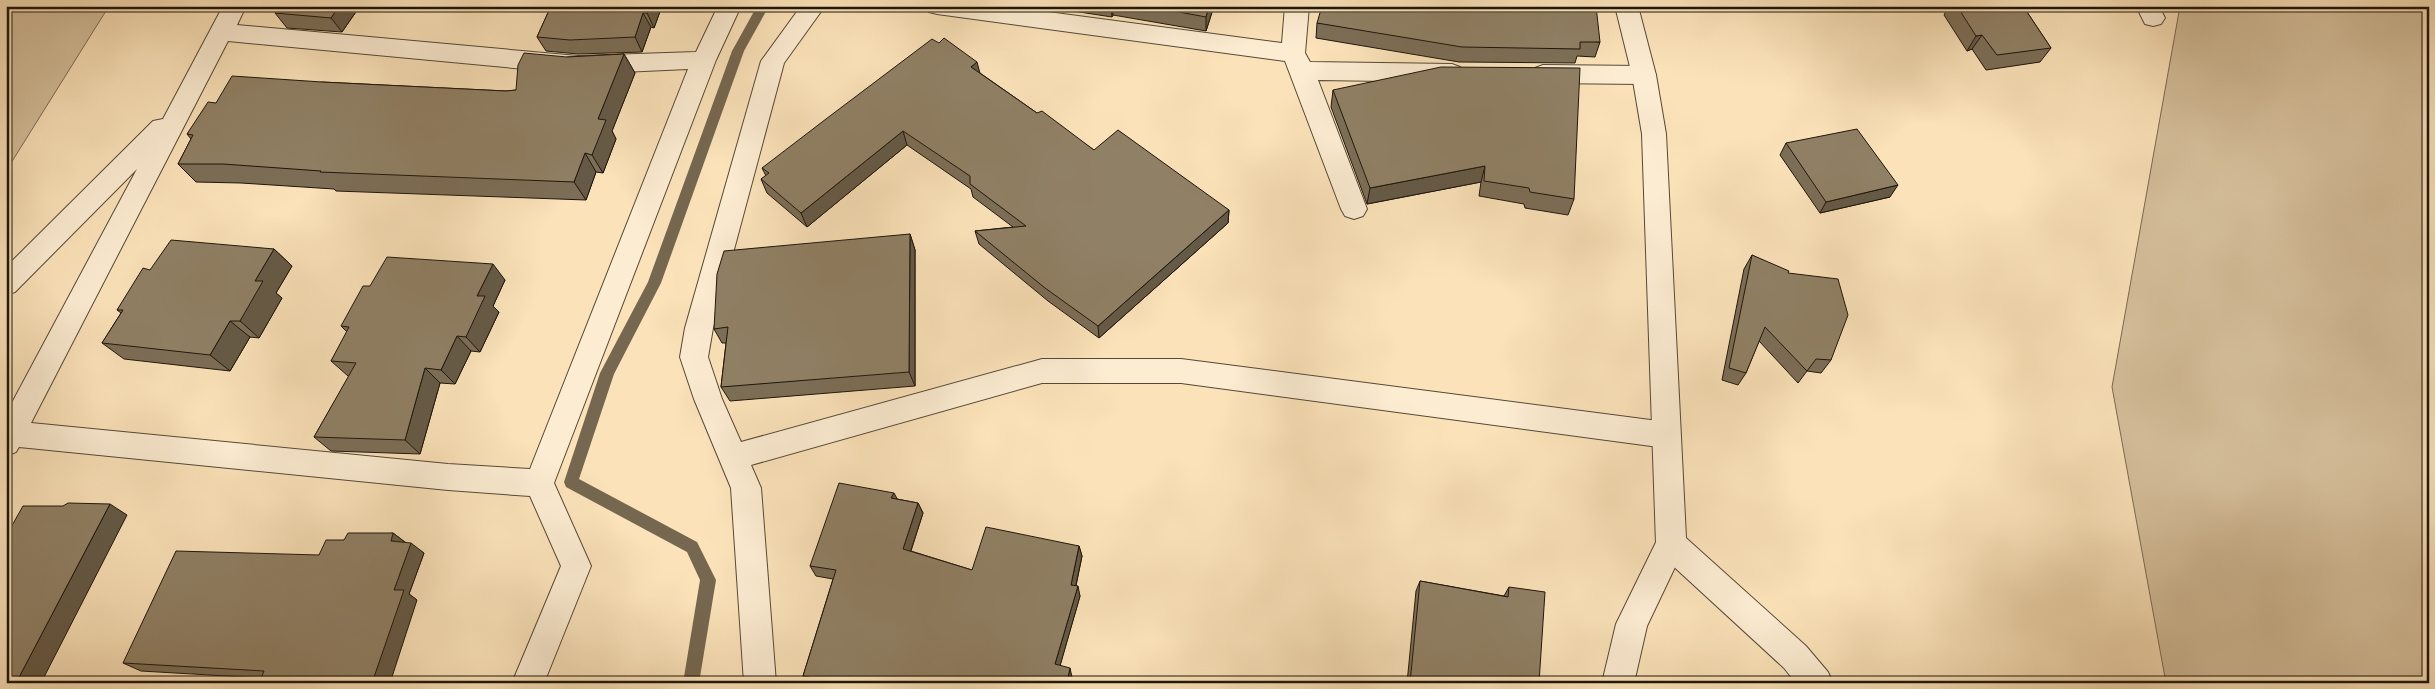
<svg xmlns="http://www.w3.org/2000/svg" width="2435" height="689" viewBox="0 0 2435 689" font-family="'IM FELL French Canon',serif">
	<rect width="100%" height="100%" fill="#fbe2b9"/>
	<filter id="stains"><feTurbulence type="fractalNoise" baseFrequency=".004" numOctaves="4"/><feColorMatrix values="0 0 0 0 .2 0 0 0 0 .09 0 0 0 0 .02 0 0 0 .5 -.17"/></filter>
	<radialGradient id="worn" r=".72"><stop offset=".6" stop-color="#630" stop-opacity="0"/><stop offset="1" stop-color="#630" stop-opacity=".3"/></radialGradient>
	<path fill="#d5bf9b" stroke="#796a53" d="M6,6H109L6,171Z
		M2180,6H2429V683H2166L2112,387Z"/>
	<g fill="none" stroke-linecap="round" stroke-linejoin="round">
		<path fill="#756750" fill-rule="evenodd" d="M757,6H769L744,51L661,283L614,374L579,479L697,542L716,580L699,683H683L700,580L687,552L566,487L564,482L600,373L648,282L732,51Z"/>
		<defs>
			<path id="minor" d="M223,6H246L237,25L578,56L696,52L718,6H741L716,60L554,483L591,566L544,683H512L561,566L530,496L448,490L19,447L16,452L6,456V414L137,169L15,292L6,295V267L153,121L163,119ZM228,41L578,74L688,69L530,469L448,464L31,423Z
				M801,6H825L784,63L713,328L708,357L722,399L741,442L1042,359H1181L1666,422L1676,426L1680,435L1676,444L1666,448L1181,383H1042L751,465L761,488L776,683H744L731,488L694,399L680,357L685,328L761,61Z
				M926,6H1002L1282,43L1285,6H1309L1305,53L1310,62L1452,64L1460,67L1464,73L1460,79L1452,82L1318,80L1367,209L1363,216L1354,219L1345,216L1341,209L1285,61L937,14L929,12Z
				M2136,6H2159L2165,18L2161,24L2153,26L2145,24Z
				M1543,65L1644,66L1652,69L1656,75L1652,81L1644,84L1543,83L1535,80L1531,74L1535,68Z
				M1671,530L1682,534L1686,544L1647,626L1634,683H1602L1616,624L1660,534Z"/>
			<path id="tertiary" d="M1615,6H1638L1656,75L1666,134L1686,538L1806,646L1828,672L1833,683H1796L1784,668L1660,554L1656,544L1642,134L1632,75Z"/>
		</defs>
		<use href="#minor" stroke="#544936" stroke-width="2"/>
		<use href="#tertiary" stroke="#544936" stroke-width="2"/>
		<use href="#minor" fill="#fcecd2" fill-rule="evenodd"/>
		<use href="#tertiary" fill="#fcecd2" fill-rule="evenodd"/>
	</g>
	<path fill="#7c6e57" stroke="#1d160b" d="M360,6L342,32L287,28L275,13Z
		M551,6H662L654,28L651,27L642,52L578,54L546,51L537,37Z
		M1040,6H1214L1206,31L1113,15L1112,17Z
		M1945,6H2023L2051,48L2040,62L1986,70L1972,49L1967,51L1944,15L1947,9Z
		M1317,23L1600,42L1595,57L1577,56L1575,63L1459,62L1316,38Z
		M624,54L635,73L612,131L616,139L603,173L596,172L586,200L336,191L334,189L241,183L196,182L178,164L191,139L187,134L216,103L322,82L506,91L516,90L567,57Z
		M980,73L1037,113L1094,150L1229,210L1228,223L1099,338L1048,301L979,244L975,231L1013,227L973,197L971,189L907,145L807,227L767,193L761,179L766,176L762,168Z
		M1333,90L1574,199L1568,215L1525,208L1524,204L1479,196L1481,182L1367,204L1331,107Z
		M1786,143L1890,197L1820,213L1780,155Z
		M910,234L915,250V386L730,401L721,387L726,343H722L714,329Z
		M274,249L292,266L276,293L282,298L259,338L250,337L230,371L124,359L102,343L121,313L117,310L150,270Z
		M1752,255L1788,273L1831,360L1821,373L1807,371L1798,383L1759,341L1746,373L1738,385L1722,380L1744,269Z
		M505,280L493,306L499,312L480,352L471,351L455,384L440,383L420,454L331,451L314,437L349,376H348L331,361L347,332L341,326Z
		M897,499L918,503L923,513L911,551L972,570L1079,546L1082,556L1076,586L1080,596L1060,665L1072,677L1071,683H809L803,676L833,579L816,576L810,566Z
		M393,533L405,542L424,553L409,594L417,600L261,678L141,671L123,663L319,555L344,540Z
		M1420,581L1504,596L1509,587L1539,683H1407L1416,591Z"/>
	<path fill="#655a47" stroke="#1d160b" d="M339,6H360L342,32L331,18Z
		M649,6H662L654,28L647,13Z
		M1111,6H1112L1113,15L1112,17Z
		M1209,6H1214L1206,31V17Z
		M643,13L651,27L642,52L635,37Z
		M1982,35L1972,49L1967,51L1976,36Z
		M624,54L635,73L612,131L616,139L603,173L592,155L598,119Z
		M977,62L981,77L971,67Z
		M903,131L907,145L807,227L801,213Z
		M585,153L596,172L586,200L574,182Z
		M1485,166L1481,182L1367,204L1370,188Z
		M1898,185L1890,197L1820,213L1826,202Z
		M1229,210L1228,223L1099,338L1098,326Z
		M910,234L915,250V386L909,372Z
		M274,249L292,266L276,293L282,298L259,338L240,321L255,281Z
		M493,264L505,280L493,306L499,312L480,352L466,337L477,296Z
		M230,321L250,337L230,371L210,355Z
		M457,336L471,351L455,384L441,370Z
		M425,368L440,383L420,454L405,440Z
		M894,493L900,504L891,498Z
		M918,503L923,513L908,559L903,549Z
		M110,504L127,515L41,683H16Z
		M393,533L406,543L391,541Z
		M411,543L424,553L409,594L417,600L390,683H372L394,590Z
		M1079,546L1082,556L1074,594L1071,585Z
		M1078,586L1080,596L1058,673L1055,664Z
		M1070,668L1072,677L1071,683H1067Z"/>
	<path fill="#908065" stroke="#1d160b" d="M279,6H339L331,18L275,13Z
		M551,6H649L647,13H643L635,37L570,40L537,37Z
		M1147,6H1209L1206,17Z
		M1322,6H1596L1600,42H1580V49L1462,47L1317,23Z
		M1957,6H2023L2051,48L1997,55L1982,35L1976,36Z
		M944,38L977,62L971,67L1037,113L1042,111L1094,150L1118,130L1229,210L1098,326L1045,288L975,231L1026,226L970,184V176L903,131L801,213L761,179L769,173L762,168L826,119L932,39L939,43Z
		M524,53L567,57L624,54L598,119L606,120L592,155L585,153L574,182L320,172L321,171L223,164H178L193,135L187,134L208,102L216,103L232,76L322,82L506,91L516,90L518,65Z
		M1441,67L1580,68L1574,199L1530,192L1529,188L1484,181L1485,166L1370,188L1333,90Z
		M1857,129L1898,185L1826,202L1786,143Z
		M910,234L909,372L721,387L728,327L714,329L717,274L724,251Z
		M171,240L274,249L255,281H263L240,321H230L210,355L102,343L123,310H117L143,268L150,270Z
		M1752,255L1789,271L1788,273L1838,279L1848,315L1831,360L1816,359L1807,371L1765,327L1746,373L1729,368Z
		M387,257L493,264L477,296H485L466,337L457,336L441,370L425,368L405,440L314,437L356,363L331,361L349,327L341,326L363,286H370Z
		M839,483L894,493L891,498L918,503L903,549L972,570L986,527L1079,546L1071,585L1078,586L1055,664L1070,668L1067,683H819L820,679L803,676L836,570L810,566Z
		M68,503L110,504L16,683H6V536L23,506H63Z
		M348,533H393L391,541L411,543L394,590H404L372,683H259L264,671L123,663L176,551L319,555L326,540H344Z
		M1420,581L1508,597L1509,587L1545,592L1539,683H1410Z"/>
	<rect width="2435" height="689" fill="none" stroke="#fbe2b9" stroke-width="25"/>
	<rect x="8" y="8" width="2420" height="674" fill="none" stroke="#1d160b" stroke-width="2.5"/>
	<rect x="12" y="12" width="2410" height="664" fill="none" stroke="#1d160b"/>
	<rect width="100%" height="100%" filter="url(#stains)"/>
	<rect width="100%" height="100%" fill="url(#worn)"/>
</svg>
